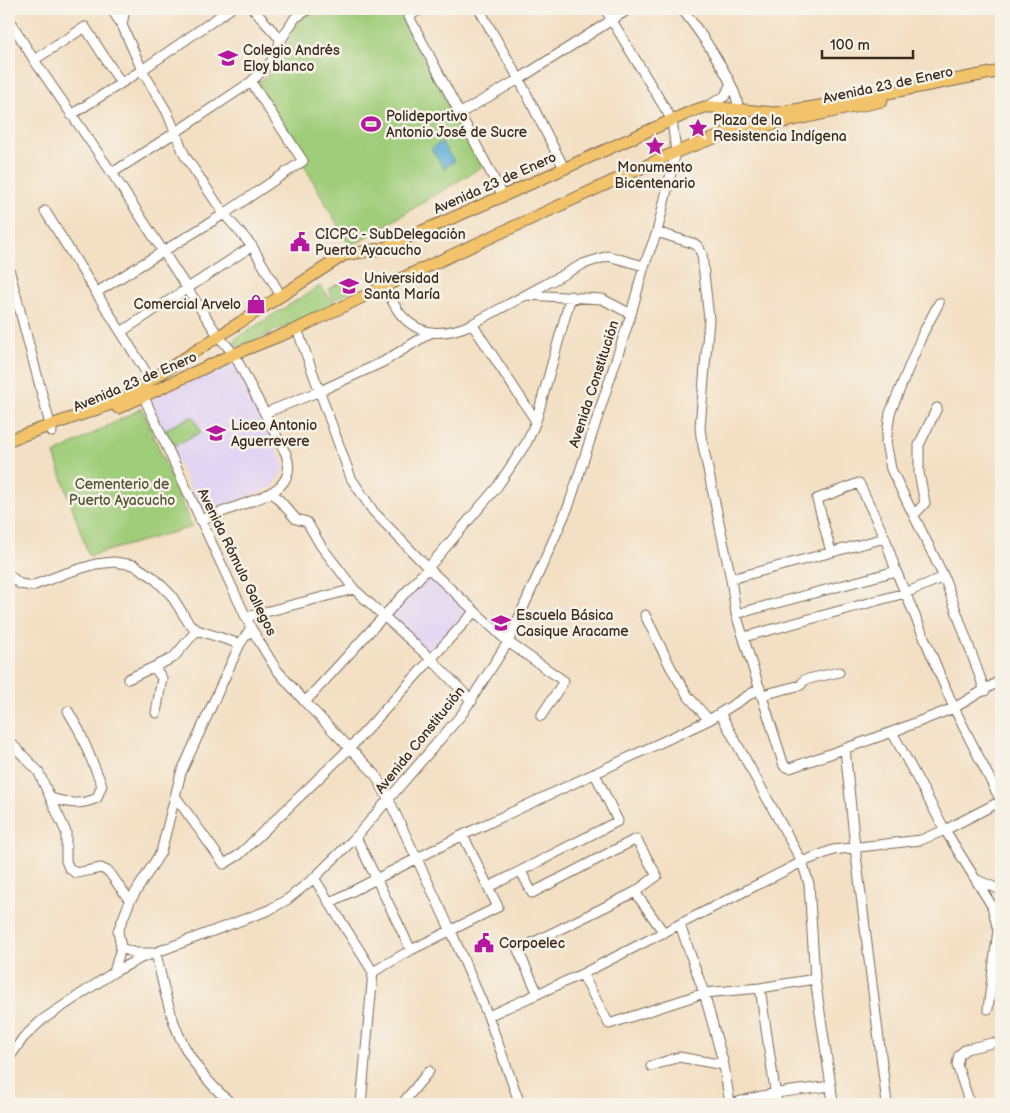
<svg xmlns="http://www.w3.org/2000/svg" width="1010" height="1113" viewBox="0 0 1010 1113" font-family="'Balsamiq Sans',sans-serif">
	<rect width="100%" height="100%" fill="#f7f3e8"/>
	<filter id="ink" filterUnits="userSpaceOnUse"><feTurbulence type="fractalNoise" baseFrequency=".02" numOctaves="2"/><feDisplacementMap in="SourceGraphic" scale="10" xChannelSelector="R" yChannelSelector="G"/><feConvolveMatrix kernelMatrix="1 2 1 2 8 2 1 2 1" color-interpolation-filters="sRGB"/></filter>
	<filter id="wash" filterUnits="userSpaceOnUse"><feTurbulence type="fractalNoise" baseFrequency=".0096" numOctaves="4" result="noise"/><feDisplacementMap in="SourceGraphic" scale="20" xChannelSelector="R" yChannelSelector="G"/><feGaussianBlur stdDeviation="1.12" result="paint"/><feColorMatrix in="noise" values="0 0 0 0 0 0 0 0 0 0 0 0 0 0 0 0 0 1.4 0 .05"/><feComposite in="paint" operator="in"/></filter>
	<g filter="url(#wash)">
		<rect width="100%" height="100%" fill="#f3dfc3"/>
		<path fill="#e2d4f3" d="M233,363L285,467L273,487L202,513L149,400Z
			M427,574L467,610L429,653L389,616Z"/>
		<path fill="#a0cd7a" stroke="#6e7c4c" d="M315,9H397L483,166L350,247L258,83L275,70L296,25Z
			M344,281L349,292L334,300L328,289Z
			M320,286L336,305L240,346L234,344L236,338Z
			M142,408L192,527L89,556L54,454Z
			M193,416L201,432L174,446L165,429Z"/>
		<path fill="#5cadd7" stroke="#4c6c7a" d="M441,142L454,161L444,168L431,149Z"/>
	</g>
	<g filter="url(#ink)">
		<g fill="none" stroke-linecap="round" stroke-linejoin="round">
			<defs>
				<path id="minor" d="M111,9L122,25L142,70L167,112L185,156L224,214L252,246L281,296
					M253,9L281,40
					M405,9L503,196
					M479,9L519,79L564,168
					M682,9C697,28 740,87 738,110
					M409,16L421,9
					M9,19L34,60L112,173L219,337L234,354L286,454C298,487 265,496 241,505C227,510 214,515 200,520
					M122,25L125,9
					M34,60L85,27L121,83
					M706,107L725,96L730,85
					M459,114L519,79L629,9
					M71,115L142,70L230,9
					M112,173L176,132L251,82L271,62L281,40L295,18L309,9
					M45,211L151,380
					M657,232L695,244L699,248L702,255L709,319L700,427L701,436L731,579L736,614L784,766L790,768L892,732L954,708L1001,680
					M9,269L52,432
					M385,286C390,296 395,309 403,317C423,338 447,335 472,324L583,264L608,256L644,266
					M97,292L224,214L303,161L251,82
					M526,295L602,299L631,314
					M939,303L923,333L890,413L886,442L891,469L944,577L985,691
					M472,324L536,421
					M297,329L351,478L373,511L428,568L508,642L564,681L541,716
					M121,332L252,246
					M141,391L251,628L276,669L305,702L375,774L389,800L451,931L488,1016L520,1104
					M265,413L320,391L383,362L430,333
					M273,493L296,519L307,522L321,546L354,589L431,659L472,701
					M914,515L925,503L919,473V445L937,408
					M831,552L817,499L859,483L885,538L896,571L954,708L1001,801
					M9,575L20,584L32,586L66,573L96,564L114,562L134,565L153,577L171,595L188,622L197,630L240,644
					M731,579L885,538
					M736,614L896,571
					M645,615L671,668L688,696L709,720
					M246,617L354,589
					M744,637L905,593L944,577
					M154,667L162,678L156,713
					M128,679L173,658L197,630
					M762,695L801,685L804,680L839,672
					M305,702L428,568L497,487L527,442L536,421L571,296
					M720,713L802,862L809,884L815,979L831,1086L833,1104
					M892,732L945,830L992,906L998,930L988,1009
					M9,741L38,771L66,832V861L69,868L76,873L101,868L109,872L130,901
					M845,749L855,847L887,1104
					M175,796L224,864L239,855L350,748L474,612
					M51,798C68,803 80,806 97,798L102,785L79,730L68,711
					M356,837L411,950
					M521,871L532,893L636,839L657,876L635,892
					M314,878L373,972L361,1104
					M977,880L1001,890
					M489,887L618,821L595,774
					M329,903L463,835L709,720L760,688
					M680,925L704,993L724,1065L730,1104
					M121,948L135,953H156C170,1018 179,1059 232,1104
					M114,972L121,948L118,931L130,901L161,852L181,773L240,644L251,628
					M373,972L411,950L498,907L463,835
					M582,974L609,1024L704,993L760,988L815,979
					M760,988L777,1104
					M538,994L518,950L635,892L664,933
					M488,1016L582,974L802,862L833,850L921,840L945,830L1001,801
					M9,1058L23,1038L42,1020L114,972L141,958L269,910L288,899L314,878L356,837L462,714L508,642L569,505L631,314L644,266L657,232L676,152L672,120L605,9
					M651,1066L679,1057L724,1065
					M402,1104L429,1071
					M732,1104C764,1093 798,1090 831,1086
					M970,1104L957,1065L959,1055L966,1049L992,1043"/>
				<path id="major" d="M723,135L729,130L738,110
					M118,408L234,354L297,329L385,286L676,152L723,135L882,101
					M9,440L117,402L344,255L381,249L503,196L690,112L705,107H713L775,113L826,105L1001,71"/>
			</defs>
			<use href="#minor" stroke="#7b6958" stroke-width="11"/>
			<use href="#major" stroke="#7b6958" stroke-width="13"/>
			<use href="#minor" stroke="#fff" stroke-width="9"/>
			<use href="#major" stroke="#f2c36a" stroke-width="11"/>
		</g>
	</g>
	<defs>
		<symbol id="school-bare" viewBox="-9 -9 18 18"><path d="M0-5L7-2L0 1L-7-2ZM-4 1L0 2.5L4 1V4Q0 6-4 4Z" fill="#b5179e" stroke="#f7f3e8" stroke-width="2.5" paint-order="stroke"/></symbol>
		<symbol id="stadium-bare" viewBox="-9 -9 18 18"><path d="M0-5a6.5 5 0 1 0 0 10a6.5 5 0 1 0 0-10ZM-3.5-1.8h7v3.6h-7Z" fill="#b5179e" stroke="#f7f3e8" stroke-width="2.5" paint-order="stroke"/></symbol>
		<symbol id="sight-bare" viewBox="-9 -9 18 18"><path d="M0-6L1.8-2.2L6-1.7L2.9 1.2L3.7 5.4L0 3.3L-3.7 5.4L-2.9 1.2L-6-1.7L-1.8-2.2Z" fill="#b5179e" stroke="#f7f3e8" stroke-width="2.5" paint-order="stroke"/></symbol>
		<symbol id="civic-bare" viewBox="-9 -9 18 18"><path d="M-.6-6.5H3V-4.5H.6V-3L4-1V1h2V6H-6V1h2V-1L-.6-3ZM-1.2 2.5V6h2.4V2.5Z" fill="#b5179e" stroke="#f7f3e8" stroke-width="2.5" paint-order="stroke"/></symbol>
		<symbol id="university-bare" viewBox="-9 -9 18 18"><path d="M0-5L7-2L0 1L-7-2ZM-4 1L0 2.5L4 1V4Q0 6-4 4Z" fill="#b5179e" stroke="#f7f3e8" stroke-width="2.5" paint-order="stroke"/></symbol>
		<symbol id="shop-bare" viewBox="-9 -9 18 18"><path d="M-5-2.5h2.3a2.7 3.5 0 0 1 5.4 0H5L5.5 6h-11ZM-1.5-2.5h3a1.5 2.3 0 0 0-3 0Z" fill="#b5179e" stroke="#f7f3e8" stroke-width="2.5" paint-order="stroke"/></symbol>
	</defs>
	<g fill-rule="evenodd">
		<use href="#school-bare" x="214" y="44" width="28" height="28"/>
		<use href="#stadium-bare" x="357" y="110" width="28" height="28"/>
		<use href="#sight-bare" x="684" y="114" width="28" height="28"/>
		<use href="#sight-bare" x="641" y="132" width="28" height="28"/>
		<use href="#civic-bare" x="286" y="228" width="28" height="28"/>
		<use href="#university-bare" x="335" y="272" width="28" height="28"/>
		<use href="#shop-bare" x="242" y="290" width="28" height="28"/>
		<use href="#school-bare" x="202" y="419" width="28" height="28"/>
		<use href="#school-bare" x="487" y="609" width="28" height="28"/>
		<use href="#civic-bare" x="470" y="929" width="28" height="28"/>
	</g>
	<g text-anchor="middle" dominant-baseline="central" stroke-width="5" stroke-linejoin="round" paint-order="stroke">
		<g font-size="14" fill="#3b2a1e" stroke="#f7f3e8" text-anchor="start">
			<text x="243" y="50">Colegio Andrés<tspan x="243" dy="16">Eloy blanco</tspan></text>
			<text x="386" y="116">Polideportivo<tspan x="386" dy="16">Antonio José de Sucre</tspan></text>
			<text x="713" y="120">Plaza de la<tspan x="713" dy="16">Resistencia Indígena</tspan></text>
			<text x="655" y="167" text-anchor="middle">Monumento<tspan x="655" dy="16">Bicentenario</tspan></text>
			<text x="315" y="234">CICPC - SubDelegación<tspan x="315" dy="16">Puerto Ayacucho</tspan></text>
			<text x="364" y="278">Universidad<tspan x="364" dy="16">Santa María</tspan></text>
			<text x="241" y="304" text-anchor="end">Comercial Arvelo</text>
			<text x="231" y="425">Liceo Antonio<tspan x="231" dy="16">Aguerrevere</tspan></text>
			<text x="516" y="615">Escuela Básica<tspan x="516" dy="16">Casique Aracame</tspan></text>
			<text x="499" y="943">Corpoelec</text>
		</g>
		<g font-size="14" fill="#3b2a1e" stroke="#f7f3e8">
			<text transform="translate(888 85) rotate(-12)">Avenida 23 de Enero</text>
			<text transform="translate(495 183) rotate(-24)">Avenida 23 de Enero</text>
			<text transform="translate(135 382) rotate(-23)">Avenida 23 de Enero</text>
			<text transform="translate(594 384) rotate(-72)">Avenida Constitución</text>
			<text transform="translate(237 562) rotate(64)">Avenida Rómulo Gallegos</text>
			<text transform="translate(420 740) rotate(-51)">Avenida Constitución</text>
		</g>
		<g font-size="14" fill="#545335" stroke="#f7f3e8">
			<text x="122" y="484">Cementerio de<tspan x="122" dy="16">Puerto Ayacucho</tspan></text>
		</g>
	</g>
	<rect width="1010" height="1113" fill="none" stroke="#f7f3e8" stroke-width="30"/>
	<path d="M822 50v8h91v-8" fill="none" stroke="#3b2a1e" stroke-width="2.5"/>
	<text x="830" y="50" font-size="15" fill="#3b2a1e" stroke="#f7f3e8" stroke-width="4" paint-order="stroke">100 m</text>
</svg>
